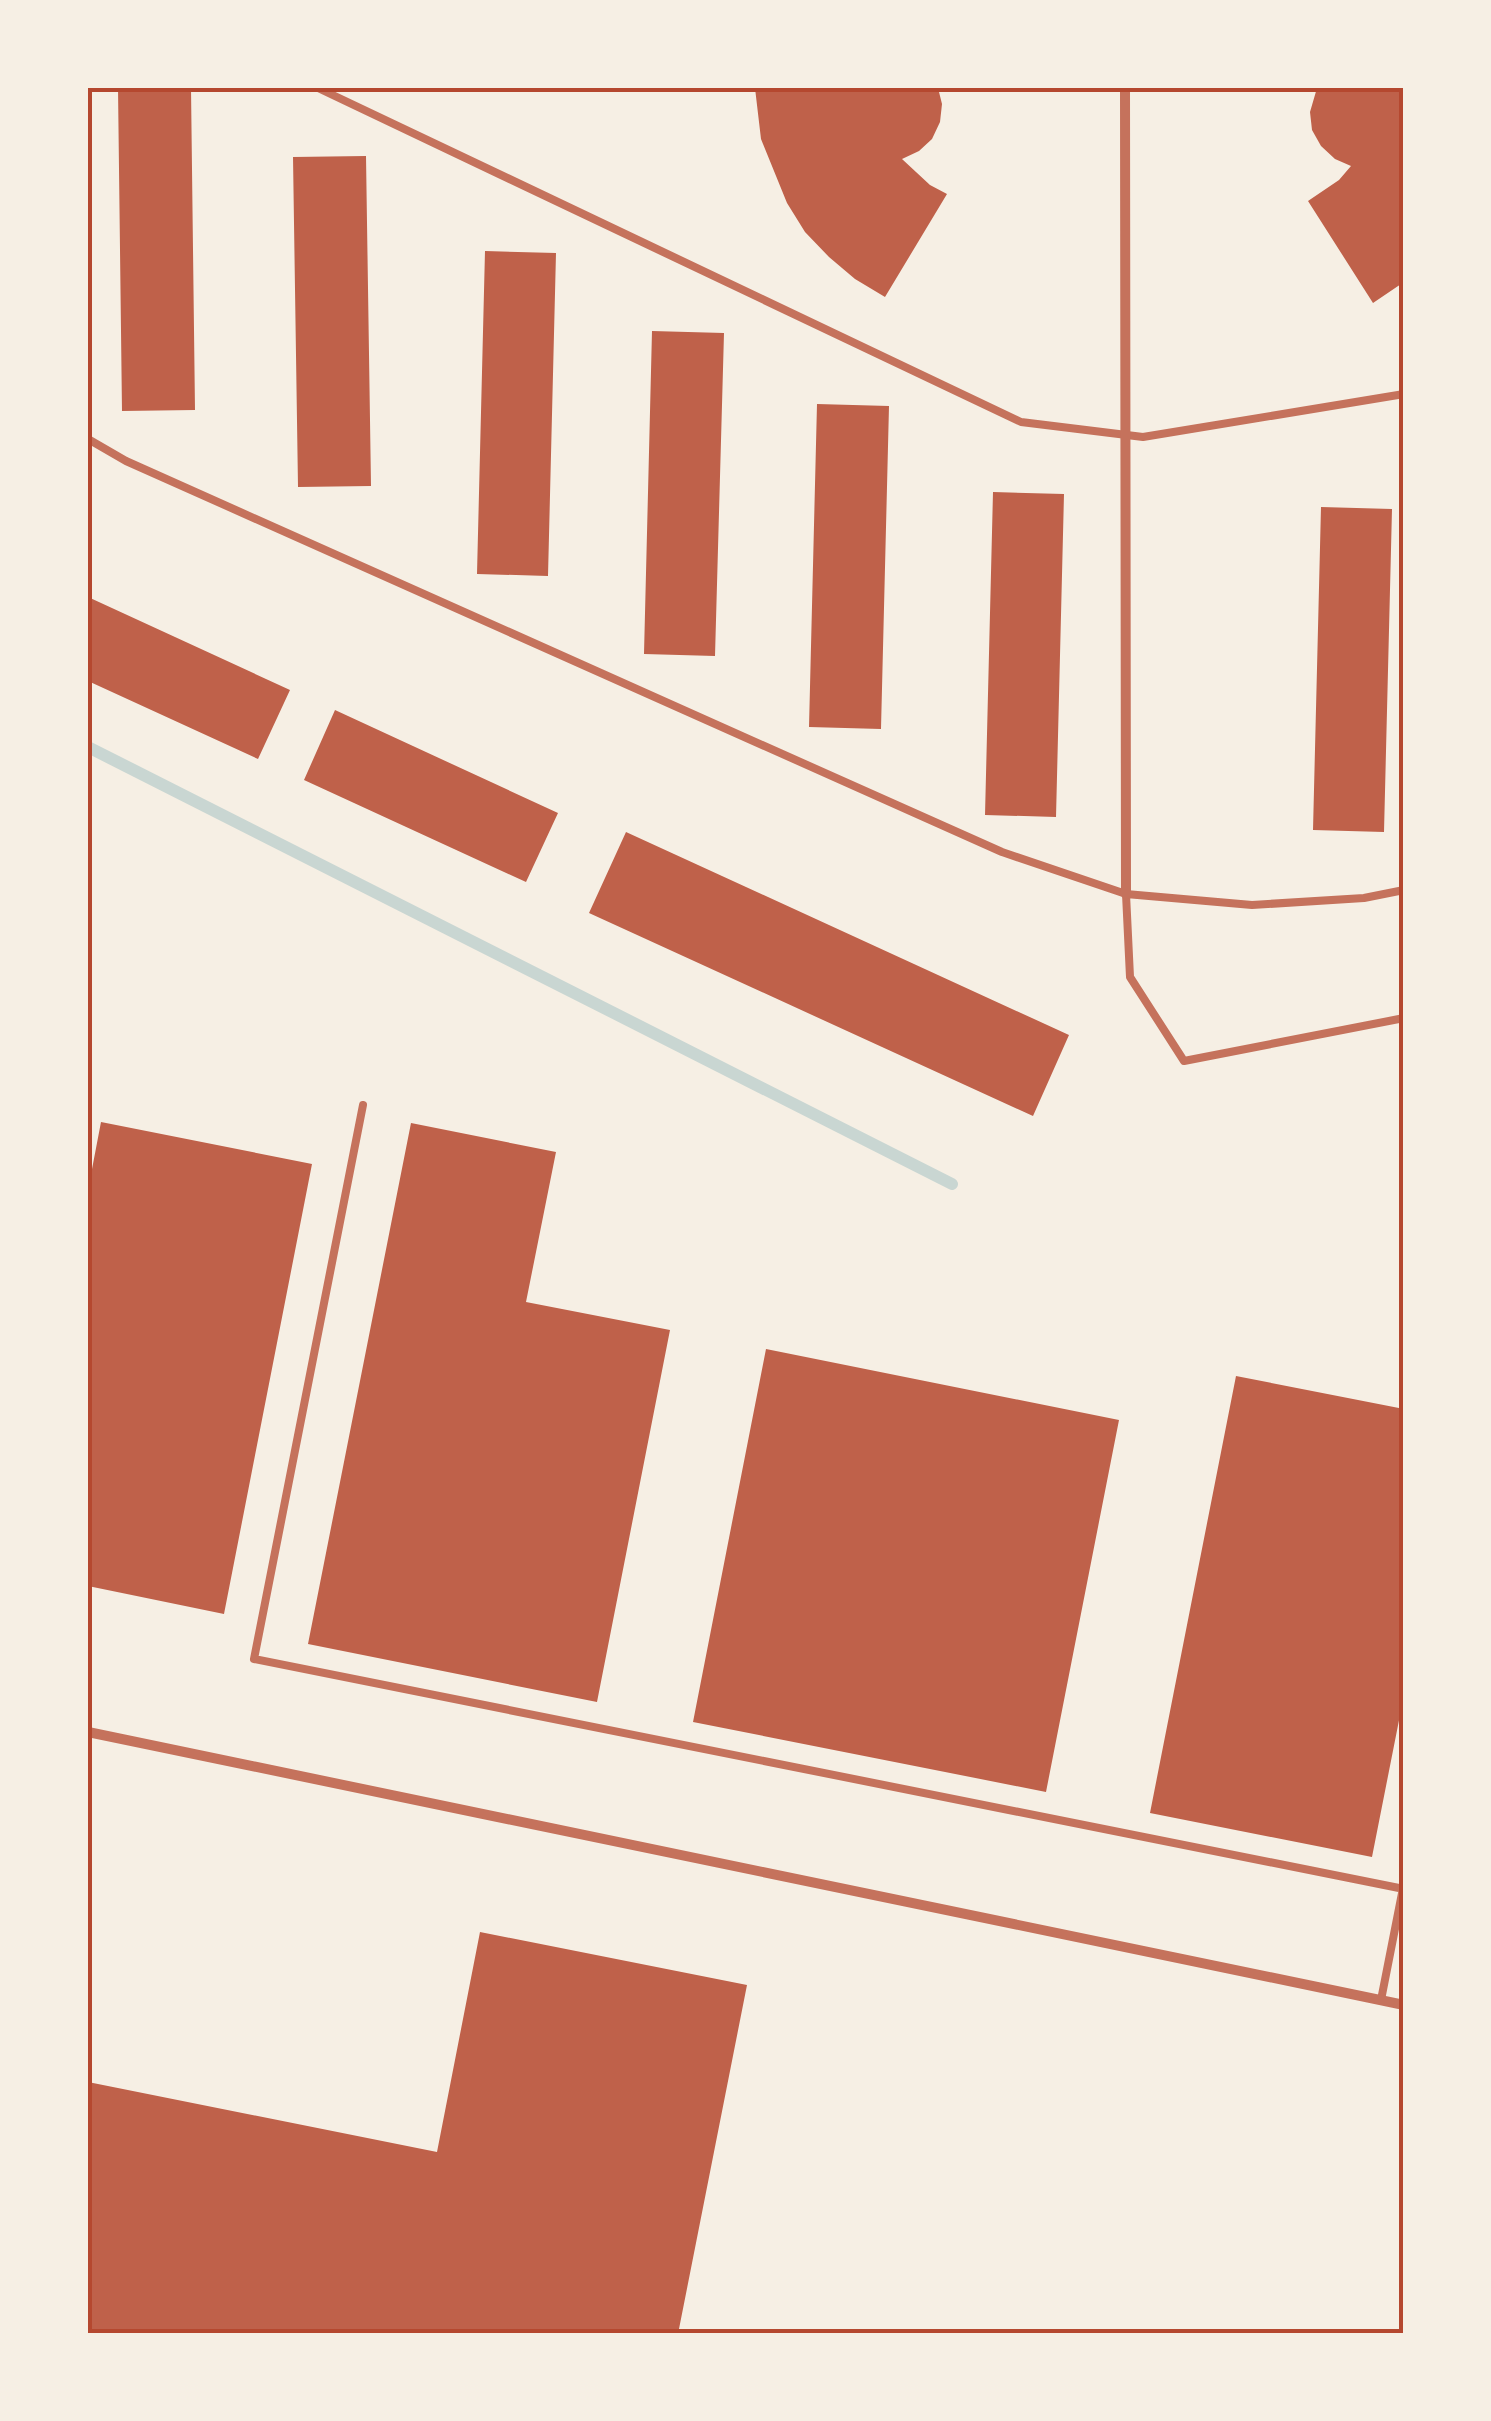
<svg xmlns="http://www.w3.org/2000/svg" width="1491" height="2421" viewBox="0 0 1491 2421" font-family="Quicksand,sans-serif">
	<rect width="100%" height="100%" fill="#f6efe4"/>
	<g fill="none" stroke-linecap="round" stroke-linejoin="round">
		<path stroke="#c9d6d2" stroke-width="12" d="M88,747L952,1184"/>
	</g>
	<path fill="#bf614a" d="M118,88H191L195,410L122,411Z
		M755,88H938L942,104L940,122L932,139L919,151L902,159L930,185L947,194L885,297L855,279L829,257L805,232L787,203L761,139Z
		M1317,88H1404V282L1373,303L1308,201L1339,180L1351,166L1335,159L1321,146L1312,130L1310,112Z
		M366,156L371,486L298,487L293,157Z
		M485,251L556,253L548,576L477,574Z
		M652,331L724,333L715,656L644,654Z
		M817,404L889,406L881,729L809,727Z
		M993,492L1064,494L1056,817L985,815Z
		M1321,507L1392,509L1384,832L1313,830Z
		M88,597L290,690L258,759L88,681Z
		M335,710L558,813L526,882L304,780Z
		M626,832L1069,1035L1033,1116L589,913Z
		M101,1122L312,1164L224,1614L88,1586V1190Z
		M411,1123L556,1152L526,1302L670,1330L597,1702L308,1644Z
		M766,1349L1119,1420L1046,1792L693,1722Z
		M1236,1376L1404,1409V1695L1372,1857L1150,1813Z
		M480,1932L747,1985L678,2334H88V2082L437,2152Z"/>
	<g fill="none" stroke-linecap="round" stroke-linejoin="round">
		<path stroke="#c5725c" stroke-width="8" d="M318,88L1021,422L1143,437L1404,394
			M88,439L126,461L1002,852L1126,894L1252,905L1364,898L1404,890
			M1126,894L1130,977L1184,1061L1404,1018
			M363,1105L254,1659L1404,1889
			M1381,2000L1404,1883"/>
		<path stroke="#c5725c" stroke-width="10" d="M1125,88L1126,894
			M88,1732L1404,2005"/>
	</g>
	<rect width="1491" height="2421" fill="none" stroke="#f6efe4" stroke-width="180"/>
	<rect x="90" y="90" width="1311" height="2241" fill="none" stroke="#b5482f" stroke-width="4"/>
</svg>
